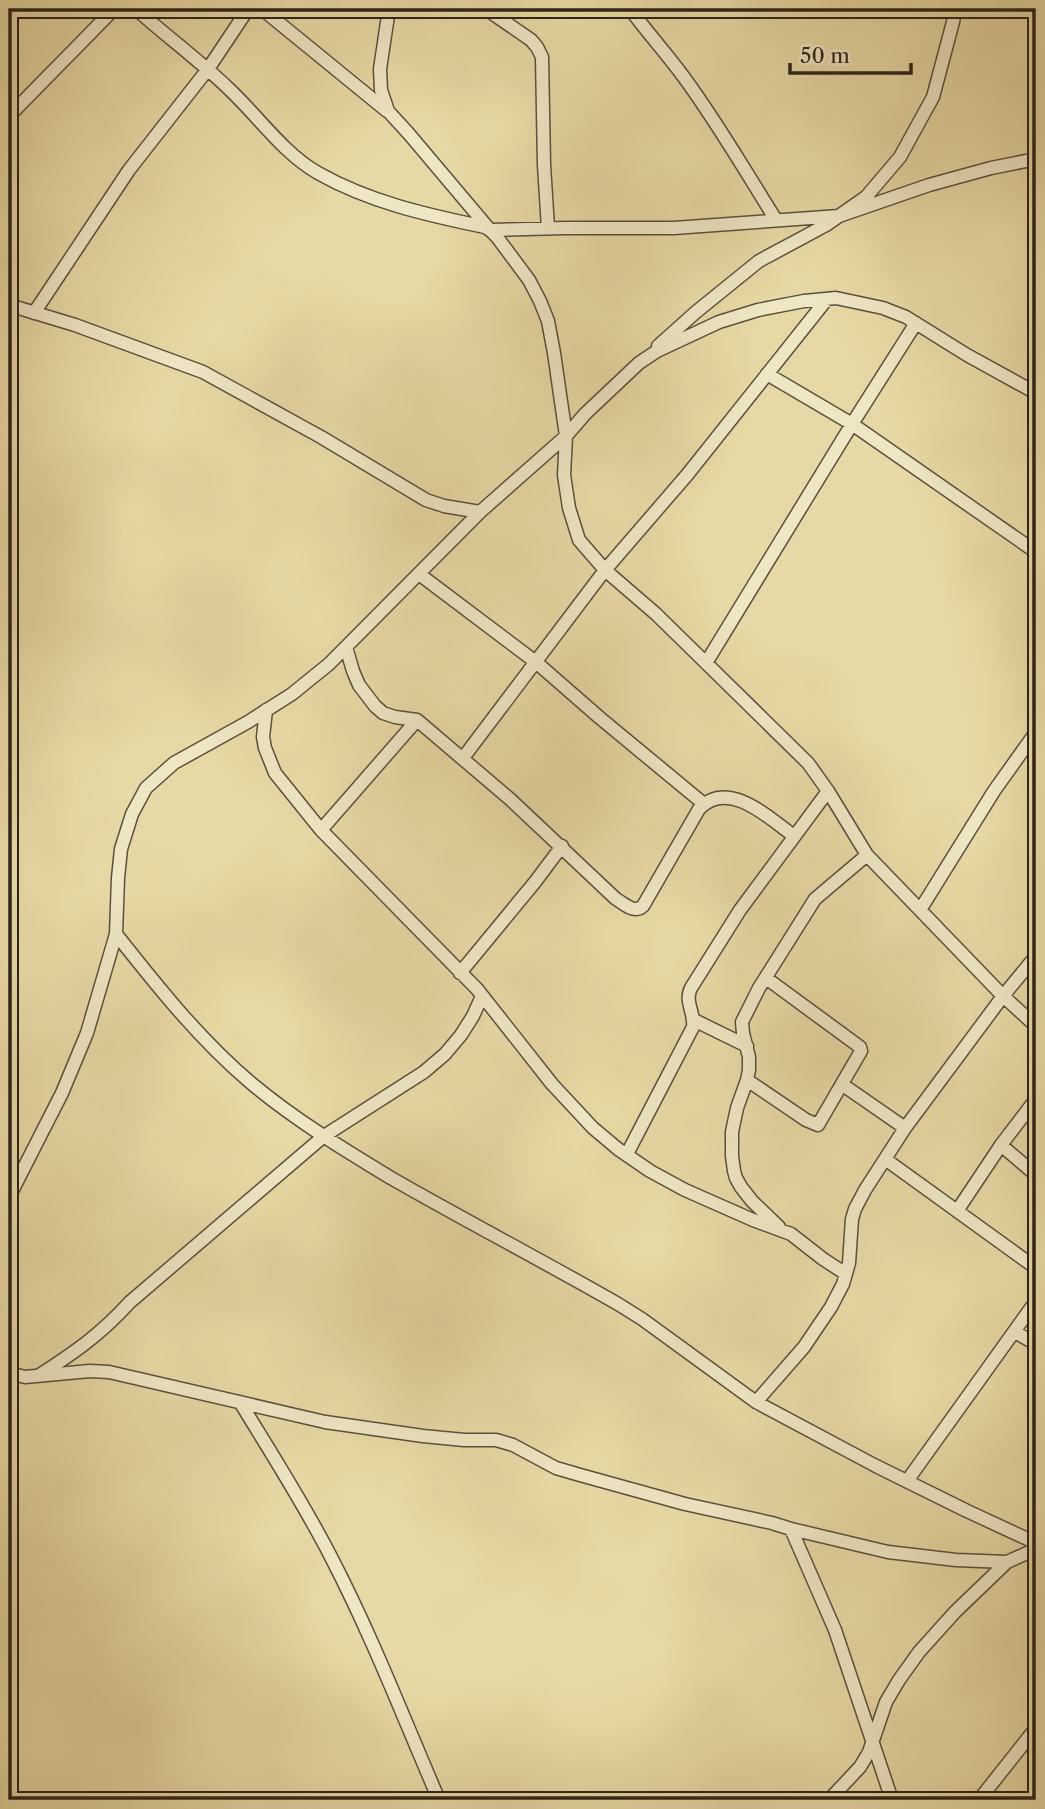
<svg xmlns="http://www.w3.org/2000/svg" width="1045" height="1809" viewBox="0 0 1045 1809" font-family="'Libre Caslon Text',serif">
	<rect width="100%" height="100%" fill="#e7d9a5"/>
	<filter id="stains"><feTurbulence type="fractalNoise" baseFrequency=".00286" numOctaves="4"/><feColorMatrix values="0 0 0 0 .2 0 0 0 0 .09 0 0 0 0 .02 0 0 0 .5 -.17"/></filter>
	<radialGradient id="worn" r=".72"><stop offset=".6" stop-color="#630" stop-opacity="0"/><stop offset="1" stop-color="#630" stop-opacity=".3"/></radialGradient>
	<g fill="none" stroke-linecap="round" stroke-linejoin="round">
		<defs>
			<path id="street" d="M136,9C166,36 199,60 229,89C258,116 283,153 318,173C369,202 427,215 485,227L490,230L497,237L529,280L540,301L548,321L554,353L566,436L564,475L569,508L579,540L605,570L656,614L706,663L808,763L828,791L867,855L1003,996L1036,1026
				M262,9L387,111
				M389,9L380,69L381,90L388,111L409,134L490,230L565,228H674L839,216L929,185L991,168L1036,159
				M486,9L531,40L537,47L542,57L544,165L548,228
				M630,9C647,32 666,53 683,76C717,122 746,172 776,220
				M9,116L114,9
				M9,305L75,325L203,372L321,437L426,500L444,506L480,512
				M34,313L129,170L208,69L248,9
				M658,346L696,312L759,261L826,225L866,197L900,157L933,97L953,22L955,9
				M767,374L852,424L1036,552
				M419,574L537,663L600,718L704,804
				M346,647L353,671L359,685L375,706L383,713L395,717L417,720L511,800L616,899C625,904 634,914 643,906L699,809C728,778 769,818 794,836
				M706,663L852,424L916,323
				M266,710L263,737L265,748L275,773L321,830L477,989L552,1084L593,1128L618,1149L650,1171L685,1190L753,1220L791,1234L823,1259L846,1274
				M463,758L605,570L687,475L827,299
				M321,830L417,720
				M920,910L994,791L1036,732
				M116,934C157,986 200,1040 251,1083C294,1119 343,1149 391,1178C466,1221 543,1261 618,1304L642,1319L756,1402L876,1466L967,1511L1036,1543
				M460,973L535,882L562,846
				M694,1020L747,1046
				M747,1080L806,1120L818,1125L861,1051L860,1047L766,978
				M843,1085L905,1128
				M1001,1145L1036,1175
				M627,1154L693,1027C695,1013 684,1001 691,988L740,910L828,791
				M885,1159L1036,1268
				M9,1197L62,1093L87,1033L116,934L118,878L121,849L132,814L146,788L174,763L248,722L292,694L329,664L480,512L566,436L585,414L639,363L657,351L719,322L758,310L804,301L836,298L883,308L906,317L967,355L1036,393
				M957,1211L1001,1145L1036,1099
				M779,1227L752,1201L741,1187L736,1178L734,1171L732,1156V1132L737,1108L747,1080L749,1070V1057L743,1033L742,1022L759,988L815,899L867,855
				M1015,1332L1036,1344
				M9,1373L25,1377L90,1371L109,1372L325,1422L423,1436L464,1440H496L513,1445L556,1468L580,1475L685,1504L772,1523L791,1529L888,1552L956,1560L1007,1562
				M38,1376C75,1352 100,1335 130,1302L324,1136L424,1072L445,1054L461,1035L473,1016L482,996
				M240,1402C271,1453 304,1504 331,1557C372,1636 404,1719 439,1800
				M756,1402L804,1347L831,1307L843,1284L849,1263L852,1219L855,1209L865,1190L905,1128L1003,996L1036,956
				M907,1481L1036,1301
				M791,1529L835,1630L892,1800
				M829,1800L860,1767L869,1752L886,1702L899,1680L919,1652L955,1612L1007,1562L1036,1549
				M979,1800L1036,1728
				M1035,1800L1036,1766"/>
		</defs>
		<use href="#street" stroke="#5b503d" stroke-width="15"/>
		<use href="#street" stroke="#efe6c4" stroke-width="12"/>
	</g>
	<rect width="1045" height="1809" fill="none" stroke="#e7d9a5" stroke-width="35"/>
	<rect x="10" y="10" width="1024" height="1788" fill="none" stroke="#2c231a" stroke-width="3.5"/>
	<rect x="18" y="18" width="1010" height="1774" fill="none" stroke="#2c231a" stroke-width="2"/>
	<path d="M790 63v10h121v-10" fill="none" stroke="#2c231a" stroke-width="3.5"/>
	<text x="800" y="63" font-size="21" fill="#2c231a" stroke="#efe6c4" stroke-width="5" paint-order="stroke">50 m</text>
	<rect width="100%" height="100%" filter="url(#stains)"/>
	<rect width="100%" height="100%" fill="url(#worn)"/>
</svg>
